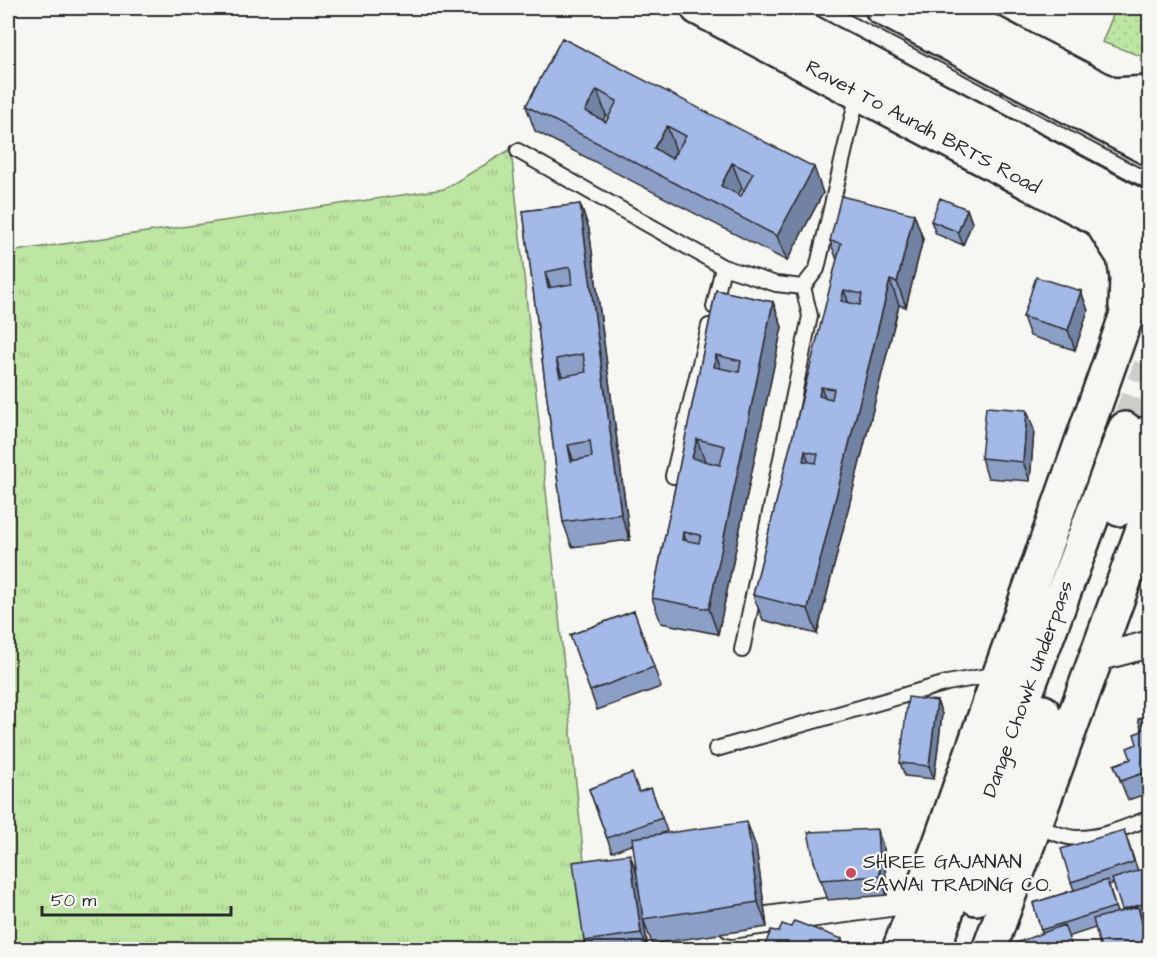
<svg xmlns="http://www.w3.org/2000/svg" width="1157" height="957" viewBox="0 0 1157 957" font-family="'Architects Daughter',sans-serif">
	<defs>
		<pattern id="grass-tufts" width="24" height="20" patternUnits="userSpaceOnUse" patternTransform="scale(1.5)"><rect width="24" height="20" fill="#bde6a2"/><path d="M3 7l-1-3M5 7V3M7 7l1-3M15 17l-1-3M17 17v-4M19 17l1-3" fill="none" stroke="#a3c58c"/></pattern>
		<pattern id="park-dots" width="8" height="8" patternUnits="userSpaceOnUse" patternTransform="scale(1.5)"><rect width="8" height="8" fill="#bde6a2"/><path d="M2 2h.1M6 6h.1" fill="none" stroke="#a3c58c" stroke-width="1.8" stroke-linecap="round"/></pattern>
	</defs>
	<rect width="100%" height="100%" fill="#f6f6f2"/>
	<filter id="ink" filterUnits="userSpaceOnUse"><feTurbulence type="fractalNoise" baseFrequency=".0167" numOctaves="2"/><feDisplacementMap in="SourceGraphic" scale="12" xChannelSelector="R" yChannelSelector="G"/><feConvolveMatrix kernelMatrix="1 2 1 2 8 2 1 2 1" color-interpolation-filters="sRGB"/></filter>
	<g filter="url(#ink)">
		<path fill="url(#grass-tufts)" stroke="#748866" stroke-width="1.5" d="M511,149L593,949H8V252L444,189Z"/>
		<path fill="url(#park-dots)" stroke="#748866" stroke-width="1.5" d="M1116,8H1149V59L1102,42Z"/>
		<g fill="none" stroke-linecap="round" stroke-linejoin="round">
			<path stroke="#cdcdca" stroke-width="33" stroke-dasharray="33 16" stroke-linecap="butt" d="M1125,429L1150,367"/>
			<defs>
				<path id="service" d="M820,8L1150,182
					M518,151L723,267
					M714,307L723,267L776,284L803,287L817,269L858,93
					M673,476L709,326
					M742,650L810,316L803,287
					M716,749L947,683L998,674
					M1034,825C1047,830 1061,837 1075,838C1102,839 1125,827 1150,818"/>
				<path id="minor" d="M1097,658L1150,644
					M731,925L918,899"/>
				<path id="tertiary" d="M698,8L1100,220L1150,244
					M945,8L1150,115"/>
				<path id="primary" d="M765,8L1150,212
					M882,8L1150,149
					M1111,95L1150,93
					M1100,220L1124,257L1127,278L1126,306
					M1119,509L1148,433
					M976,898L1043,712
					M899,950L939,846L1126,317L1150,262
					M933,950L987,797L1125,429
					M989,950L1150,510"/>
			</defs>
			<use href="#service" stroke="#2b2b2b" stroke-width="18"/>
			<use href="#minor" stroke="#2b2b2b" stroke-width="30"/>
			<use href="#tertiary" stroke="#2b2b2b" stroke-width="38"/>
			<use href="#primary" stroke="#2b2b2b" stroke-width="38"/>
			<use href="#service" stroke="#f6f6f2" stroke-width="14"/>
			<use href="#minor" stroke="#f6f6f2" stroke-width="26"/>
			<use href="#tertiary" stroke="#f6f6f2" stroke-width="33"/>
			<use href="#primary" stroke="#f6f6f2" stroke-width="33"/>
		</g>
		<path fill="#8c9fc7" stroke="#2b2b2b" stroke-width="1.5" fill-rule="evenodd" d="M562,38L823,193L787,261L535,131L526,106ZM606,115L608,117L606,122L603,121ZM742,188L744,190L741,196L738,195Z
			M580,204L589,229L630,540L572,547L563,522L523,211Z
			M967,209L972,223L963,245L936,234L931,221Z
			M914,214L923,239L906,307L899,305L817,634L763,620L753,595L837,260L830,241Z
			M716,290L773,302L782,327L718,634L661,623L652,598Z
			M1081,291L1088,311L1075,350L1030,336L1023,317Z
			M1034,430L1030,481L988,478L981,458Z
			M634,611L661,687L597,710L570,635Z
			M1149,699V793L1128,800L1114,765L1131,759L1148,716Z
			M937,701L942,714L934,779L905,776L900,763Z
			M651,788L667,831L660,834L756,847L767,927L652,944L644,921L648,949L650,950H587L584,941L637,872L633,844L612,852L589,789L639,792Z
			M1124,830L1138,871L1149,867V936L1145,918L1143,919L1149,944L1095,928L1068,937L1042,933L1033,903L1074,890L1071,882ZM1114,883L1123,911L1117,913L1109,885Z
			M884,849L887,895L828,900L814,861Z"/>
		<path fill="#7282a2" stroke="#2b2b2b" stroke-width="1.5" d="M597,90L606,115L594,136L585,111Z
			M667,126L676,151L663,173L654,148Z
			M732,163L742,188L730,211L721,186Z
			M814,167L823,193L787,261L777,236Z
			M580,204L589,229L630,540L621,514Z
			M967,209L972,223L963,245L958,232Z
			M914,214L923,239L906,307L897,282Z
			M545,272L554,297L548,288Z
			M890,280L899,305L817,634L808,609Z
			M844,290L853,315L841,301Z
			M1081,291L1088,311L1075,350L1068,330Z
			M773,302L782,327L718,634L709,609Z
			M716,355L725,380L714,367Z
			M556,359L565,384L560,377Z
			M821,387L831,412L819,396Z
			M1027,410L1034,430L1030,481L1023,462Z
			M697,439L706,464L692,458Z
			M568,445L577,470L571,461Z
			M805,451L814,476L803,461Z
			M683,532L692,557L682,540Z
			M937,701L942,714L934,779L929,766Z
			M747,822L756,847L767,927L758,902Z
			M877,829L884,849L887,895L880,876Z
			M630,854L637,874L648,950L641,933Z
			M1138,907L1143,920L1149,944V949Z
			M842,939L845,950H838Z"/>
		<path fill="#a3b9e7" stroke="#2b2b2b" stroke-width="1.5" fill-rule="evenodd" d="M562,38L814,167L777,236L526,106ZM597,90L617,101L606,122L585,111ZM667,126L686,136L672,159L654,148ZM732,163L753,173L741,196L721,186Z
			M841,196L914,214L897,282L890,280L808,609L753,595L841,243L830,241ZM844,290L862,294L860,305L841,301ZM821,387L834,389L832,399L819,396ZM805,451L818,454L816,463L803,461Z
			M940,198L967,209L958,232L931,221Z
			M580,204L621,514L563,522L523,211ZM570,267L572,284L548,288L545,272ZM583,354L586,372L560,377L556,359ZM590,441L592,457L571,461L568,445Z
			M1036,277L1081,291L1068,330L1023,317Z
			M716,290L773,302L709,609L652,598ZM716,355L741,361L739,372L714,367ZM697,439L725,446L720,465L692,458ZM683,532L701,535L699,543L682,540Z
			M986,407L1027,410L1023,462L981,458Z
			M634,611L654,667L590,691L570,635Z
			M908,697L937,701L929,766L900,763Z
			M1149,699V771L1121,781L1114,765L1131,759L1127,748L1137,744L1134,734L1142,731L1138,719L1148,716L1144,701Z
			M632,773L639,792L651,788L662,818L607,838L589,789Z
			M747,822L758,902L643,919L632,838Z
			M1149,822V851L1141,825Z
			M877,829L880,876L820,880L814,861L808,832Z
			M1124,830L1134,862L1071,882L1061,849Z
			M630,854L641,933L584,941L573,862Z
			M1149,867V902L1122,910L1112,879Z
			M1107,880L1115,907L1041,930L1033,903Z
			M1138,907L1149,950H1101L1093,919Z
			M1149,915V936L1144,916Z
			M794,921L842,939L838,950H763L771,930L779,932L782,924L791,927Z
			M1064,925L1073,950H1011L1013,944Z"/>
	</g>
	<circle fill="#d1495b" stroke="#f6f6f2" stroke-width="2" cx="851" cy="873" r="6"/>
	<g text-anchor="middle" dominant-baseline="central" stroke-width="4.5" stroke-linejoin="round" paint-order="stroke">
		<g font-size="20" fill="#2b2b2b" stroke="#f6f6f2">
			<text transform="translate(923 127) rotate(28)">Ravet To Aundh BRTS Road</text>
			<text transform="translate(1028 689) rotate(-70)">Dange Chowk Underpass</text>
		</g>
		<g font-size="20" fill="#2b2b2b" stroke="#f6f6f2" text-anchor="start">
			<text x="863" y="862">SHREE GAJANAN<tspan x="863" dy="23">SAWAI TRADING CO.</tspan></text>
		</g>
	</g>
	<rect width="1157" height="957" fill="none" stroke="#f6f6f2" stroke-width="30"/>
	<rect x="15" y="15" width="1127" height="927" fill="none" stroke="#2b2b2b" stroke-width="2" filter="url(#ink)"/>
	<path d="M42 906v9h189v-9" fill="none" stroke="#2b2b2b" stroke-width="3"/>
	<text x="51" y="906" font-size="18" fill="#2b2b2b" stroke="#f6f6f2" stroke-width="4.5" paint-order="stroke">50 m</text>
</svg>
